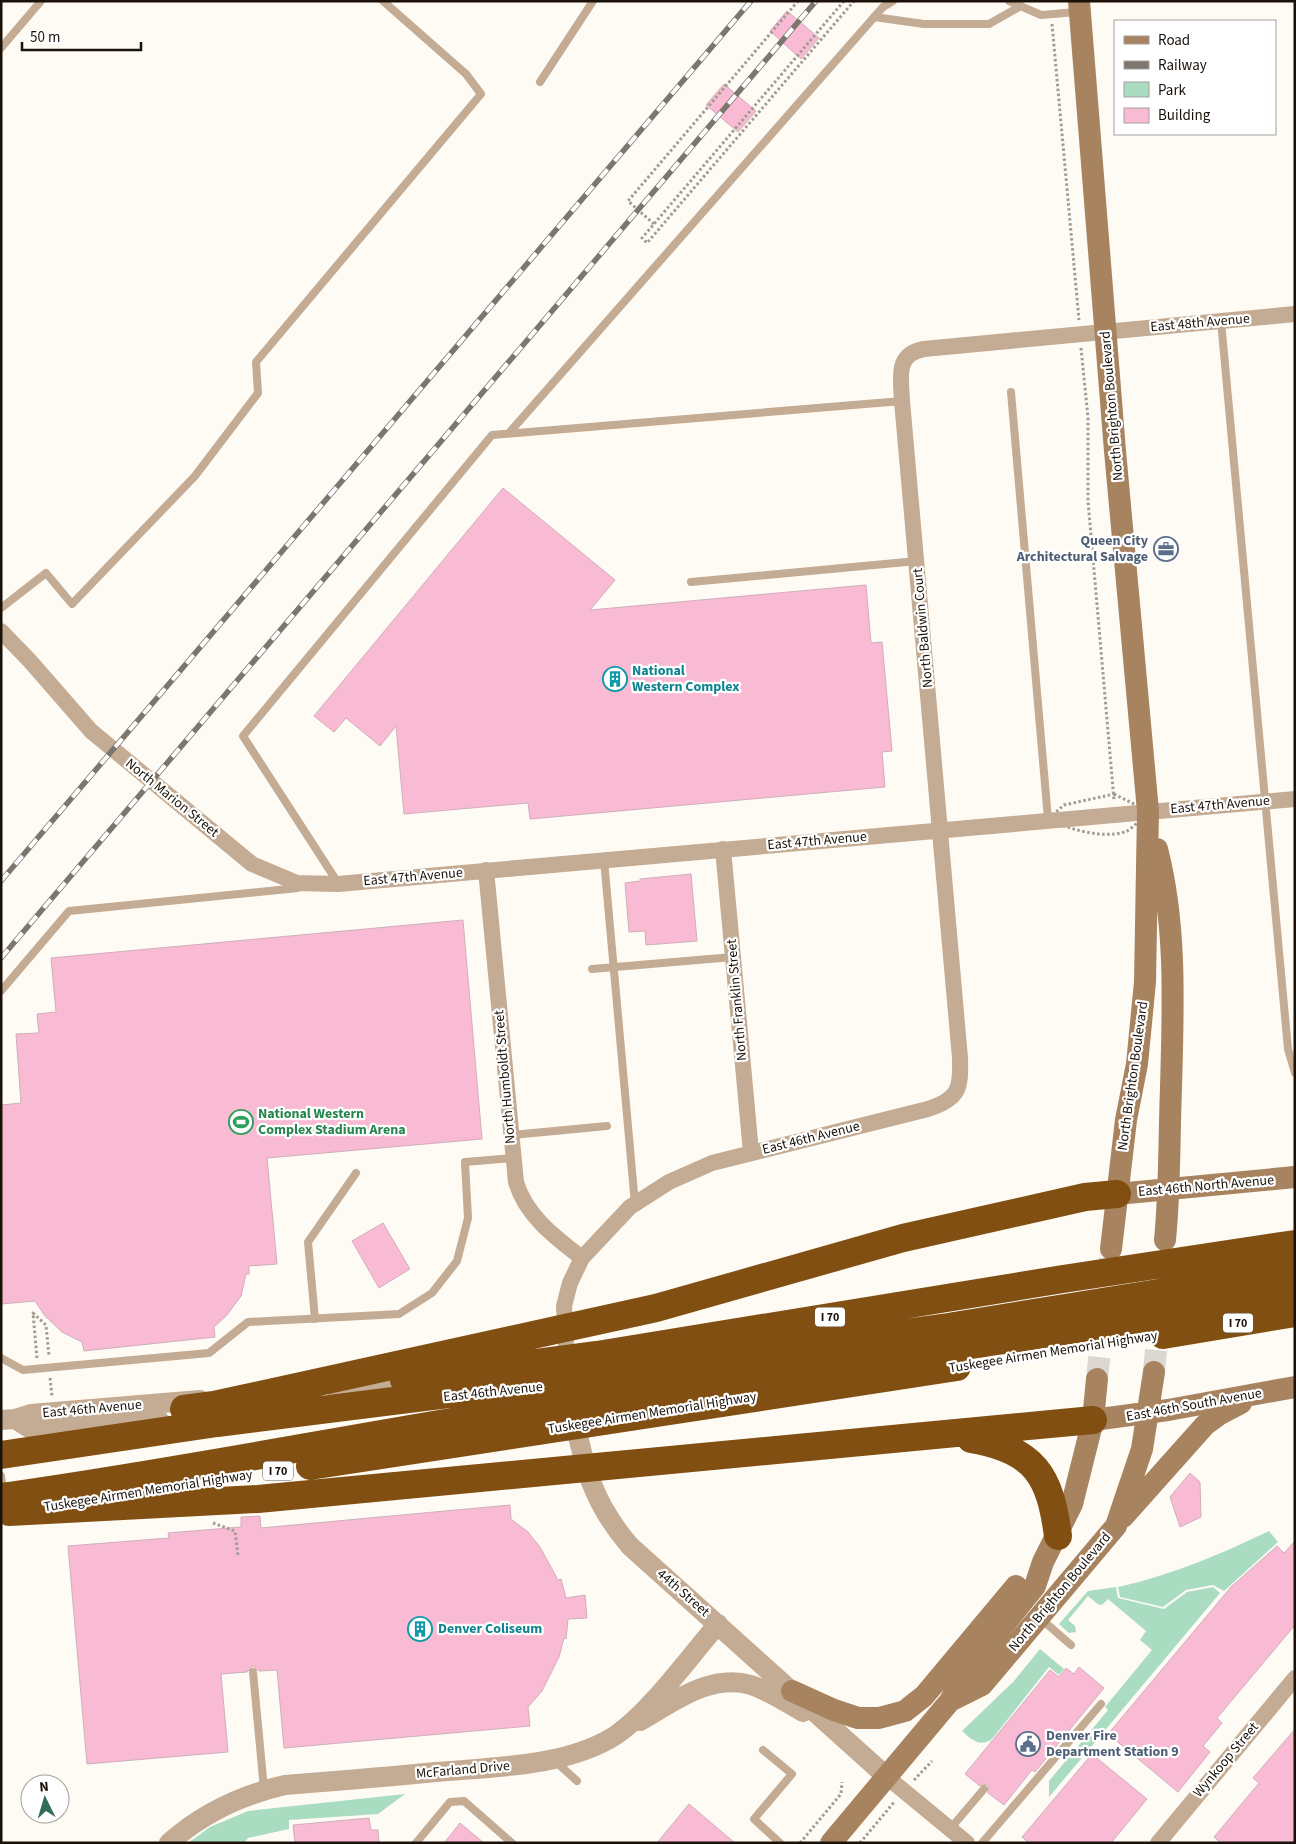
<svg xmlns="http://www.w3.org/2000/svg" width="1296" height="1844" viewBox="0 0 1296 1844" font-family="'Source Sans 3',sans-serif">
	<rect width="100%" height="100%" fill="#fefaf4"/>
	<path fill="#a9dcc0" d="M1269,1531L1278,1542L1224,1591L1213,1585L1186,1590L1163,1607L1120,1597L1118,1587C1172,1575 1219,1555 1269,1531Z
		M1116,1587L1118,1598L1164,1609L1187,1592L1213,1587L1220,1593L1049,1797V1781L1108,1710L1105,1707L1152,1650L1140,1640L1146,1631L1108,1599L1103,1604L1099,1605L1088,1596L1068,1620L1075,1626L1076,1632L1069,1633L1059,1624L1088,1591Z
		M1040,1649L1064,1669L1059,1675L1049,1667L992,1739C980,1748 971,1739 962,1731L1014,1681Z
		M405,1794L378,1814L289,1820V1829L248,1838L244,1843H188L210,1827L248,1811Z"/>
	<path fill="#f9bbd4" stroke="#cfaebb" d="M787,11L819,38L801,59L770,31Z
		M724,84L756,111L738,132L706,105Z
		M503,488L615,580L590,610L866,585L871,643L882,642L892,751L882,752L885,787L530,819L528,803L404,814L396,726L380,746L346,718L334,732L314,716Z
		M691,874L697,941L646,945L645,931L629,932L625,883L640,881V879Z
		M463,920L482,1139L267,1158L277,1264L249,1266V1274H246L241,1296L227,1315L214,1327L215,1337L84,1351L82,1342L62,1332L45,1316L35,1301L1,1304V1105L21,1103L16,1034L39,1033L37,1014L56,1012L51,958Z
		M383,1223L410,1269L379,1288L352,1241Z
		M1190,1473L1200,1482L1201,1517L1180,1527L1170,1497Z
		M510,1505L511,1519L528,1532L540,1547L558,1580L561,1579L566,1598L585,1595L587,1618L568,1619L566,1639L564,1638L559,1657L542,1691L528,1707L530,1726L284,1748L277,1670L259,1671L253,1666L247,1672L221,1674L228,1752L87,1764L68,1546L169,1538L168,1533L241,1527V1517L260,1516L261,1528Z
		M1295,1541V1625L1217,1718L1222,1723L1203,1746L1210,1752L1178,1792L1108,1734L1231,1587L1277,1546L1284,1553Z
		M1079,1667L1104,1688L1035,1772L1032,1770L1004,1805L988,1793L989,1788L987,1784L980,1786L965,1774L1050,1670L1059,1677L1066,1668L1074,1674Z
		M1295,1729V1843H1221L1214,1837L1259,1783L1253,1778Z
		M1092,1754L1147,1799L1111,1843H1029L1022,1837Z
		M689,1804L735,1843H657Z
		M369,1818L371,1830H378L379,1843H295L293,1825Z
		M460,1823L484,1843H444Z"/>
	<g fill="none" stroke-linecap="round" stroke-linejoin="round">
		<path stroke="#dcd7d1" stroke-width="22" stroke-dasharray="22 11" stroke-linecap="butt" d="M1154,1372L1159,1318
			M1097,1379L1110,1255"/>
		<path stroke="#a19b94" stroke-width="3" stroke-dasharray="2.5 2.5" stroke-linecap="butt" d="M844,1L642,238L647,243L854,1
			M1052,24L1079,320
			M654,224L628,201L798,1
			M1081,348L1088,418V501L1114,800
			M1114,794L1148,811C1142,817 1133,829 1125,832C1103,839 1067,829 1048,819L1064,805Z
			M37,1358L33,1313L46,1325L49,1356
			M50,1378L52,1396
			M213,1523L235,1531L238,1556
			M914,1780L932,1761
			M800,1843L841,1794L842,1782
			M860,1843L895,1801"/>
		<path stroke="#c4ab93" stroke-width="8" d="M1009,1L1041,15L1077,12
			M874,17L924,24H989L1021,6
			M1,48L41,1
			M540,82L593,1
			M1221,321L1288,1049L1295,1073
			M1011,392L1048,819
			M509,433L883,7L893,1
			M691,582L917,561
			M1,608L46,573L72,604L195,476L258,393L256,362L481,94L466,74L383,1
			M604,860L635,1204
			M338,883L243,736L492,435L902,401
			M592,969L733,957
			M1,991L69,911L298,888
			M512,1135L607,1126
			M315,1319L308,1242L356,1173
			M1,1358L23,1370L209,1353L248,1322L399,1314L432,1293L457,1261L468,1218L465,1162L513,1158
			M1,1476L3,1491
			M1040,1618L1071,1645
			M253,1672L264,1789
			M763,1750L792,1774L754,1819L780,1843
			M555,1761L577,1781
			M950,1829L984,1789
			M416,1843L450,1802L464,1801L512,1843
			M982,1843L1101,1704"/>
		<path stroke="#c4ab93" stroke-width="16" d="M1,631L30,661L91,731L252,864L297,883L338,884L1295,799
			M723,849L751,1152
			M486,870L516,1182C526,1216 555,1237 582,1258
			M567,1367L564,1306L570,1283L582,1258L630,1207L669,1182L712,1163L928,1109C959,1099 961,1089 960,1058L902,401C901,378 895,354 924,349L1295,314
			M887,1777L967,1843
			M1158,1843L1295,1678"/>
		<path stroke="#c4ab93" stroke-width="20" d="M336,1389L417,1382
			M573,1413C584,1467 593,1503 630,1546L887,1777
			M15,1419L31,1429L159,1420
			M1,1420L15,1419L31,1414L200,1400
			M640,1721C674,1702 710,1673 751,1685C769,1691 786,1702 803,1712
			M169,1843C203,1813 241,1795 285,1785C335,1781 385,1777 436,1772C492,1767 567,1767 616,1735C650,1712 690,1656 718,1624"/>
		<path stroke="#a88360" stroke-width="22" d="M1079,1L1115,451L1148,811L1145,982L1137,1064L1126,1120L1111,1249
			M1157,849C1177,926 1173,1009 1171,1088C1169,1139 1170,1190 1165,1240
			M1117,1194L1295,1177
			M1093,1420L1168,1410L1295,1387
			M1123,1517L1205,1425L1220,1414L1241,1403
			M792,1691L834,1710L858,1718H879L905,1711L924,1696L1016,1586
			M950,1701L982,1685L1116,1526L1142,1449L1154,1372
			M831,1843L950,1701L965,1673L1035,1586L1043,1562L1072,1504L1093,1420L1097,1379"/>
		<path stroke="#814f12" stroke-width="28" d="M1163,1335L1295,1313
			M404,1380L597,1355L1063,1279L1295,1244
			M184,1409L214,1405L656,1308L903,1238L1085,1197L1117,1194
			M971,1439C1035,1450 1050,1475 1058,1536
			M1,1455L217,1423L601,1375L948,1327L1295,1271
			M310,1466L957,1367
			M1,1497C160,1475 317,1444 475,1418C748,1375 1023,1342 1295,1292
			M9,1512L258,1499L1093,1420"/>
		<defs>
			<path id="rail" d="M1,881L751,1
				M1,958L816,1"/>
		</defs>
		<use href="#rail" stroke="#7c766e" stroke-width="5.5"/>
		<use href="#rail" stroke="#fff" stroke-width="4" stroke-dasharray="11" stroke-linecap="butt"/>
	</g>
	<defs>
		<symbol id="office-ring" viewBox="-11 -11 22 22"><circle r="9.5" fill="#fff" stroke="#5c6f8a" stroke-width="1.5"/><path d="M-6-3h4V-5.5h4V-3h4V5H-6ZM-1-4.5V-3h2v-1.5ZM-6 0V1H6V0Z" fill="#5c6f8a"/></symbol>
		<symbol id="building-ring" viewBox="-11 -11 22 22"><circle r="9.5" fill="#fff" stroke="#0f9aa8" stroke-width="1.5"/><path d="M-4-6H4V6H1V3H-1V6H-4ZM-2.5-4.3h1.7v1.8h-1.7ZM.8-4.3h1.7v1.8H.8ZM-2.5-1h1.7V.8h-1.7ZM.8-1h1.7V.8H.8Z" fill="#0f9aa8"/></symbol>
		<symbol id="stadium-ring" viewBox="-11 -11 22 22"><circle r="9.5" fill="#fff" stroke="#2e9e5b" stroke-width="1.5"/><path d="M0-5a6.5 5 0 1 0 0 10a6.5 5 0 1 0 0-10ZM-3.5-1.8h7v3.6h-7Z" fill="#2e9e5b"/></symbol>
		<symbol id="civic-ring" viewBox="-11 -11 22 22"><circle r="9.5" fill="#fff" stroke="#5c6f8a" stroke-width="1.5"/><path d="M-.6-6.5H3V-4.5H.6V-3L4-1V1h2V6H-6V1h2V-1L-.6-3ZM-1.2 2.5V6h2.4V2.5Z" fill="#5c6f8a"/></symbol>
	</defs>
	<g fill-rule="evenodd">
		<use href="#office-ring" x="1152" y="535" width="28" height="28"/>
		<use href="#building-ring" x="601" y="665" width="28" height="28"/>
		<use href="#stadium-ring" x="227" y="1108" width="28" height="28"/>
		<use href="#building-ring" x="406" y="1615" width="28" height="28"/>
		<use href="#civic-ring" x="1014" y="1730" width="28" height="28"/>
	</g>
	<g text-anchor="middle" dominant-baseline="central" stroke-width="4.5" stroke-linejoin="round" paint-order="stroke">
		<g fill="#fff" stroke="#5f5953" stroke-width="1">
			<rect x="815" y="1307.5" width="30" height="19" rx="4"/>
			<rect x="1223" y="1313.5" width="30" height="19" rx="4"/>
			<rect x="263" y="1461.5" width="30" height="19" rx="4"/>
		</g>
		<g font-size="12" font-weight="bold" fill="#1a1209">
			<text x="830" y="1317">I 70</text>
			<text x="1238" y="1323">I 70</text>
			<text x="278" y="1471">I 70</text>
		</g>
		<g font-size="14" fill="#1a1209" stroke="#fff">
			<text transform="translate(1200 323) rotate(-5)">East 48th Avenue</text>
			<text transform="translate(1112 406) rotate(-95)">North Brighton Boulevard</text>
			<text transform="translate(923 628) rotate(-95)">North Baldwin Court</text>
			<text transform="translate(172 798) rotate(39)">North Marion Street</text>
			<text transform="translate(1220 805) rotate(-5)">East 47th Avenue</text>
			<text transform="translate(817 841) rotate(-5)">East 47th Avenue</text>
			<text transform="translate(413 877) rotate(-5)">East 47th Avenue</text>
			<text transform="translate(737 1000) rotate(-95)">North Franklin Street</text>
			<text transform="translate(1133 1076) rotate(-82)">North Brighton Boulevard</text>
			<text transform="translate(505 1077) rotate(-95)">North Humboldt Street</text>
			<text transform="translate(811 1138) rotate(-14)">East 46th Avenue</text>
			<text transform="translate(1206 1186) rotate(-5)">East 46th North Avenue</text>
			<text transform="translate(1053 1352) rotate(-9)">Tuskegee Airmen Memorial Highway</text>
			<text transform="translate(493 1392) rotate(-6)">East 46th Avenue</text>
			<text transform="translate(1194 1405) rotate(-10)">East 46th South Avenue</text>
			<text transform="translate(92 1409) rotate(-5)">East 46th Avenue</text>
			<text transform="translate(652 1413) rotate(-9)">Tuskegee Airmen Memorial Highway</text>
			<text transform="translate(148 1491) rotate(-9)">Tuskegee Airmen Memorial Highway</text>
			<text transform="translate(1060 1592) rotate(-50)">North Brighton Boulevard</text>
			<text transform="translate(683 1593) rotate(41)">44th Street</text>
			<text transform="translate(1226 1760) rotate(-50)">Wynkoop Street</text>
			<text transform="translate(463 1770) rotate(-5)">McFarland Drive</text>
		</g>
		<g font-size="14" font-weight="bold" fill="#4e5e75" stroke="#fff" text-anchor="end">
			<text x="1148" y="541">Queen City<tspan x="1148" dy="16">Architectural Salvage</tspan></text>
			<text x="1046" y="1736" text-anchor="start">Denver Fire<tspan x="1046" dy="16">Department Station 9</tspan></text>
		</g>
		<g font-size="14" font-weight="bold" fill="#0d838f" stroke="#fff" text-anchor="start">
			<text x="632" y="671">National<tspan x="632" dy="16">Western Complex</tspan></text>
			<text x="438" y="1629">Denver Coliseum</text>
		</g>
		<g font-size="14" font-weight="bold" fill="#27864d" stroke="#fff" text-anchor="start">
			<text x="258" y="1114">National Western<tspan x="258" dy="16">Complex Stadium Arena</tspan></text>
		</g>
	</g>
	<rect width="1296" height="1844" fill="none" stroke="#1a1209" stroke-width="5"/>
	<rect x="1114" y="20" width="162" height="115" fill="#ffffff" stroke="#a3a09d"/>
	<rect x="1124" y="36" width="25" height="8" fill="#a88360" stroke="#a3a09d"/>
	<text x="1158" y="45" font-size="15" fill="#1a1209">Road</text>
	<rect x="1124" y="61" width="25" height="8" fill="#7c766e" stroke="#a3a09d"/>
	<text x="1158" y="70" font-size="15" fill="#1a1209">Railway</text>
	<rect x="1124" y="82" width="25" height="15" fill="#a9dcc0" stroke="#a3a09d"/>
	<text x="1158" y="95" font-size="15" fill="#1a1209">Park</text>
	<rect x="1124" y="108" width="25" height="15" fill="#f9bbd4" stroke="#a3a09d"/>
	<text x="1158" y="120" font-size="15" fill="#1a1209">Building</text>
	<g transform="translate(45 1799) rotate(355)"><circle r="24" fill="#ffffff" stroke="#a3a09d"/>
	<path d="M0-4L9 19L0 12L-9 19Z" fill="#326d57"/>
	<text y="-8" font-size="14" font-weight="bold" text-anchor="middle" fill="#1a1209">N</text>
	</g>
	<path d="M22 42v8h119v-8" fill="none" stroke="#1a1209" stroke-width="2.5"/>
	<text x="30" y="42" font-size="15" fill="#1a1209" stroke="#ffffff" stroke-width="4" paint-order="stroke">50 m</text>
</svg>
